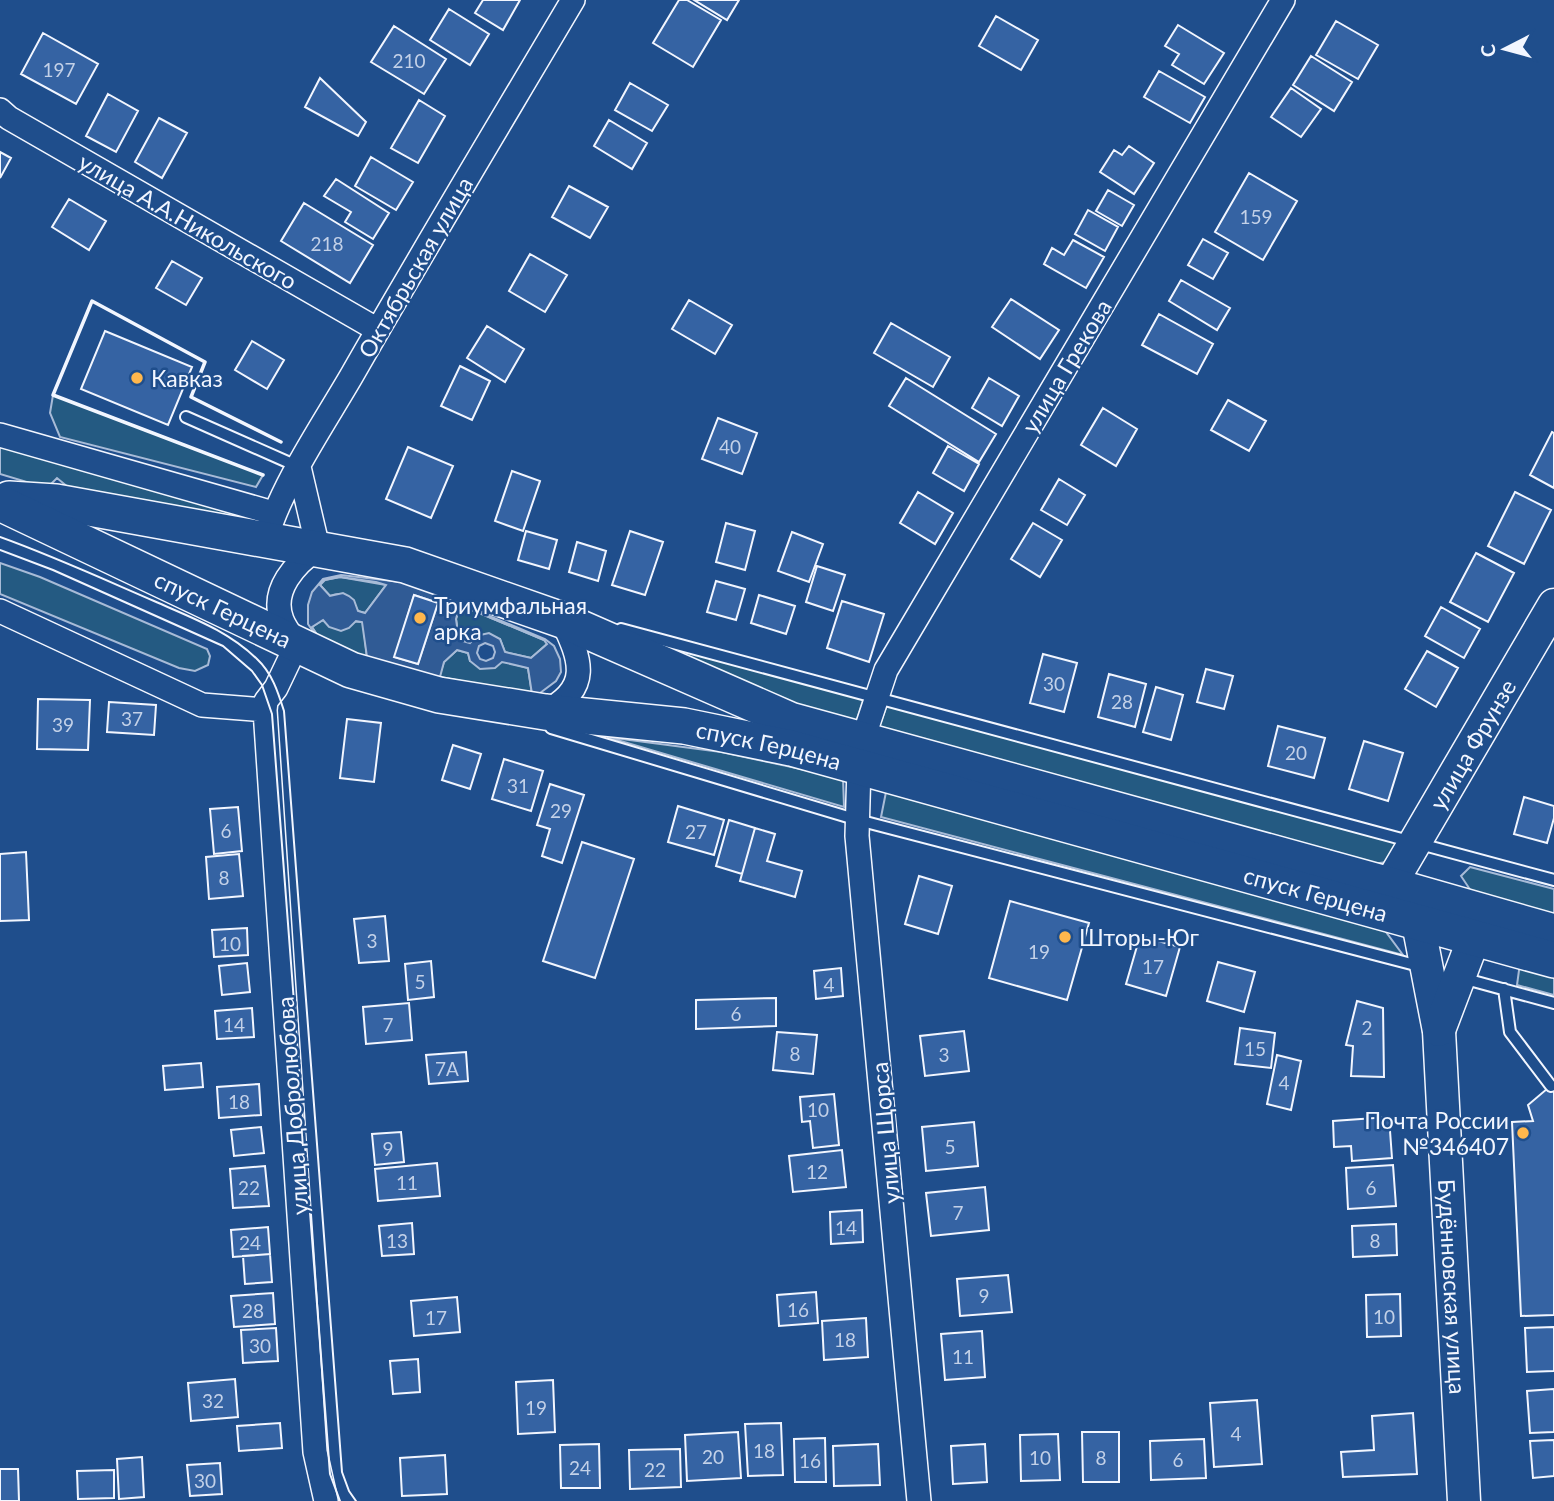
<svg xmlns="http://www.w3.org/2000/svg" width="1554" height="1501" viewBox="0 0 1554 1501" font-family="Lato,sans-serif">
	<rect width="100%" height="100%" fill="#1f4e8c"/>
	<path fill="#245a82" stroke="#a8bbd7" stroke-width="2" d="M53,395L263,475L256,487L60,437L50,413Z
		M0,444L243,510L238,525L74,492L57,478L51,484L40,486L0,474Z
		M0,563L40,577L207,649L210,656L208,665L195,671L179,668L0,594Z
		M340,577L386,585L365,613L358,611C351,598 346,590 330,596L320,585L324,580Z
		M460,605L544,640L547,644L531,658L505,652L500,639L470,643L459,640L456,619Z
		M323,620L363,622L367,658L321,641L312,627Z
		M624,635L864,697L856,722L795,711Z
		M457,650L468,653L470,661H501L528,668L532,694L439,677L444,662Z
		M887,705L1400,844L1387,862L1357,866L878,730Z
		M607,737L721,752L843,778L844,807Z
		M886,792L1380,924L1403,955L881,817Z
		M1470,867L1554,889V919L1475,897L1461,876Z
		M1520,963L1554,972V995L1517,985Z"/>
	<path fill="#305b95" stroke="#a8bbd7" stroke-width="2" fill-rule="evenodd" d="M341,575L410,583L545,639L554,646L560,659L561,672L556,681L536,696L421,677L320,642L308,624V605L312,592L323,579ZM340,577L376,582L386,585L365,613L358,611L354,600L349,596L343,593L330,596L320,585L325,580ZM414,595L438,603L418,664L395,657ZM460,605L544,640L547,644L531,658L505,652L500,639L489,633L476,636L470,643L459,640L456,619ZM323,620L329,627L341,631L349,628L356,621L362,622L367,657L321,641L312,627ZM485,643L493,646L495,652L493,658L486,661L480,659L477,653L479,646ZM457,650L468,653L470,661L480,669L495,668L502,662L528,668L532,694L440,677L444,662Z"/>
	<path fill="#3563a3" stroke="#f2f6ff" stroke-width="2" d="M483,0H520L503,30L475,13Z
		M679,0H687L721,20L693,67L653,43Z
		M694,0H739L727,20Z
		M449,9L489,34L470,65L430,40Z
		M996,16L1038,40L1021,70L979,46Z
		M1336,21L1378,45L1358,79L1316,55Z
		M1178,25L1224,53L1204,84L1172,65L1179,54L1165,46Z
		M394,26L446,59L424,94L371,62Z
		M43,33L98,64L76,104L21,74Z
		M1311,56L1352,82L1334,111L1293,85Z
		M1159,71L1205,97L1190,123L1144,97Z
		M320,78L366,122L358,136L305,107Z
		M630,83L668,105L652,131L615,110Z
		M1291,88L1321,109L1301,137L1271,117Z
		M108,94L138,111L116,152L86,136Z
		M419,100L445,116L418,163L391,148Z
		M159,118L187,133L162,178L135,162Z
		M609,120L647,143L632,169L594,146Z
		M1129,146L1154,163L1134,194L1100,172L1114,150L1122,155Z
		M0,152L11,158L0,178Z
		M371,157L413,182L396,210L355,186Z
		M1249,173L1297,201L1263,260L1215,232Z
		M336,179L389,213L373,239L345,222L351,212L324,196Z
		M569,186L608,207L590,238L552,217Z
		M1108,190L1134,205L1122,226L1096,211Z
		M69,199L106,221L89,250L52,227Z
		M304,203L373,245L350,283L281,241Z
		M1088,210L1118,227L1105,251L1075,234Z
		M1203,239L1228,253L1213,279L1188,265Z
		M1073,240L1104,257L1086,288L1044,264L1052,248L1064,255Z
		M530,254L567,275L545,312L509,291Z
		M172,261L202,278L186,305L156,288Z
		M1181,280L1230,308L1217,330L1169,301Z
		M1011,299L1059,330L1040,359L992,327Z
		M689,300L732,325L715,354L672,329Z
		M1159,314L1213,344L1197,374L1142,345Z
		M891,323L950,357L933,387L874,353Z
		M487,326L524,349L505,382L467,358Z
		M105,331L192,367L168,425L81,389Z
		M252,341L284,360L267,389L235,370Z
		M460,366L490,381L472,420L441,406Z
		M906,378L996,434L979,462L889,406Z
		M989,378L1019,396L1002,426L972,408Z
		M1228,400L1266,421L1249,451L1211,430Z
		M1103,408L1137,429L1116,466L1081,445Z
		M718,418L757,433L742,474L702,459Z
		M1552,432L1554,433V488L1530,475Z
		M948,446L979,464L964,491L933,473Z
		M408,447L453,466L431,518L386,499Z
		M512,471L540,481L523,531L495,521Z
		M1059,479L1085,495L1067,525L1041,510Z
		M918,492L953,513L935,544L900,523Z
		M1515,492L1551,510L1524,564L1488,546Z
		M726,523L755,531L745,570L716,562Z
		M1033,523L1062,540L1040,577L1011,559Z
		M526,531L557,540L549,569L518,560Z
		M630,531L663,542L645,595L612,585Z
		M792,532L823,544L809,582L778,571Z
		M577,542L606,551L598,581L569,572Z
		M1476,553L1514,573L1488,622L1450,602Z
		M817,566L845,575L833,611L806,602Z
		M716,581L745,589L736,620L707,612Z
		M414,595L438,603L418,664L394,657Z
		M759,595L795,606L786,634L751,623Z
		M842,601L884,614L869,662L827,648Z
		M1441,607L1480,629L1464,658L1425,636Z
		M1427,651L1458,668L1436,707L1405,689Z
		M1043,654L1077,663L1064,712L1030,703Z
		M1206,669L1233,676L1224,709L1197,702Z
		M1109,674L1146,684L1135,727L1098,717Z
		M1156,687L1183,695L1171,740L1143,732Z
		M38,699L90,700L88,750L37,749Z
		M109,702L156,705L154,735L107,732Z
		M347,719L381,723L374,782L340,778Z
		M1278,726L1325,738L1314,778L1268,766Z
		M1364,741L1403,753L1388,801L1349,789Z
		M453,745L481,754L470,789L442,780Z
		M504,759L543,771L531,811L492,799Z
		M550,784L584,795L562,863L542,856L550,829L537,825Z
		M1524,797L1554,806V818L1547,843L1514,834Z
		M678,806L724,820L714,855L668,842Z
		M238,807L242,851L214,854L210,809Z
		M729,820L755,828L742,874L716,866Z
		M755,828L775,834L767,861L802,871L795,897L740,881Z
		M582,842L634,859L595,978L543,961Z
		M26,852L29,920L0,921V854Z
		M239,854L243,896L209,899L206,857Z
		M919,876L952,886L938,934L905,924Z
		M1010,901L1089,923L1067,1000L989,978Z
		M385,916L389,961L359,963L354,919Z
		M247,928L248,955L214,957L212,930Z
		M1140,936L1180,947L1166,996L1126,984Z
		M431,961L434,997L408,1000L405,964Z
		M1218,962L1255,972L1244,1012L1207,1001Z
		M247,963L250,992L222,995L219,966Z
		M841,968L843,996L816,999L814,971Z
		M776,998V1026L696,1029V1000Z
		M1357,1001L1383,1008L1384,1077L1351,1076L1353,1046L1346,1045Z
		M409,1003L412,1040L366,1044L363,1007Z
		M252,1008L254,1037L217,1039L215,1011Z
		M1240,1028L1275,1033L1271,1068L1235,1064Z
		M964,1031L969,1071L925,1076L920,1036Z
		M777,1032L817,1035L813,1074L773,1070Z
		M466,1052L468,1081L429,1084L426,1055Z
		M1277,1055L1301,1061L1291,1110L1267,1104Z
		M201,1063L203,1087L165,1090L163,1066Z
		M1554,1083V1315L1521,1316L1512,1122L1533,1121L1528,1105Z
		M259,1084L261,1115L219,1118L217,1087Z
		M834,1094L839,1145L813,1148L810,1121L802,1122L800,1097Z
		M1389,1117L1392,1158L1352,1161L1351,1146L1334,1147L1333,1121Z
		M974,1122L978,1166L926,1171L922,1127Z
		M261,1127L264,1153L234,1156L231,1130Z
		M401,1132L404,1162L375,1165L372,1134Z
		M842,1150L846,1187L793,1192L789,1156Z
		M437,1163L440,1196L378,1201L375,1169Z
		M1393,1165L1396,1206L1348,1209L1346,1168Z
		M265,1166L269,1206L233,1208L230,1169Z
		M985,1187L989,1230L931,1236L926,1193Z
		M862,1210L863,1242L831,1244L830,1212Z
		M412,1223L414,1254L382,1256L379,1226Z
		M1396,1224L1397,1255L1353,1257L1352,1226Z
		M268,1227L270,1254L233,1257L231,1230Z
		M270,1254L272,1282L245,1284L243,1256Z
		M1008,1275L1012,1312L960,1316L957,1279Z
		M816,1292L818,1323L779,1326L777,1295Z
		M273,1293L275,1324L234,1327L231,1296Z
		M1400,1294L1401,1336L1367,1337L1366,1295Z
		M457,1297L460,1332L414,1336L411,1301Z
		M866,1318L868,1357L824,1360L822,1321Z
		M1554,1327V1371L1527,1372L1525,1328Z
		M276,1328L278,1361L243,1363L241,1330Z
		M982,1331L985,1377L945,1380L941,1334Z
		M418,1359L420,1392L393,1394L390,1361Z
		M235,1379L238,1417L191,1421L188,1383Z
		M553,1380L555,1432L518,1434L516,1382Z
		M1554,1389V1432L1530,1433L1527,1391Z
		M1257,1400L1262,1464L1214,1467L1210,1403Z
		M1413,1413L1417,1474L1343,1477L1341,1452L1374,1450L1372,1416Z
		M280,1423L282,1448L239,1451L237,1426Z
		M781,1423L783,1475L748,1476L745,1424Z
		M738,1432L741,1478L687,1481L685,1435Z
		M1082,1432H1119V1482H1083Z
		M1058,1434L1060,1480L1021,1481L1020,1435Z
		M825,1438L826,1482H795L794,1439Z
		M1204,1439L1206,1478L1151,1480L1150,1441Z
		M1554,1440V1476L1533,1478L1530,1441Z
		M599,1444L600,1488H561L560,1445Z
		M878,1444L880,1485L834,1486L833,1446Z
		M985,1444L987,1482L953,1484L951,1446Z
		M680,1449L681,1487L630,1489L629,1450Z
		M445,1455L447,1494L402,1496L400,1458Z
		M142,1457L144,1497L119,1499L117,1459Z
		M220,1463L222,1494L190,1496L187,1465Z
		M0,1469H18L19,1501H0Z
		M114,1470V1498L78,1499L77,1471Z"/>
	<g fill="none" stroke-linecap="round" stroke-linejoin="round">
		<defs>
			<path id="lane" d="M186,417L299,467
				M621,629L1554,880
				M551,728L858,820L1423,967
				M1462,978L1554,1003
				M1504,989L1510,1032L1551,1086"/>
			<path id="street" d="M0,110L9,118L378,330
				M0,435L273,513
				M299,467L318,548C296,563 270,590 282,620C285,628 292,637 297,644L276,688L266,701L265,710L315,1452L326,1501
				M266,539C281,486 323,425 352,375C424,249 499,125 573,0
				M0,611L202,705L265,710
				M545,712C592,688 581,660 562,620
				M863,739L886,670L1283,0
				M859,766L857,836L919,1501"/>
			<g id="secondary">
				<path id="s1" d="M1390,885L1554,605"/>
				<path id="s2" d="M1418,923L1439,1031L1464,1501"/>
				<path d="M1439,1030L1474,938"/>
			</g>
			<g id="primary">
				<path d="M9,499L56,502L405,565L562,620L790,720L1390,885L1554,932"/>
				<path id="s3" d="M0,503L351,670L439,695L545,712L684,726L791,748L1554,960"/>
			</g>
		</defs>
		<use href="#lane" stroke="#f2f6ff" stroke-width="14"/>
		<use href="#street" stroke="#f2f6ff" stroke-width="26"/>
		<use href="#secondary" stroke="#f2f6ff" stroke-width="35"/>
		<use href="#primary" stroke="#f2f6ff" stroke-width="38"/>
		<use href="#lane" stroke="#1f4e8c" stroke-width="10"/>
		<use href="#street" stroke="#1f4e8c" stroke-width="23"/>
		<use href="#secondary" stroke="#1f4e8c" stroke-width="32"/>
		<use href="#primary" stroke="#1f4e8c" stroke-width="35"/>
		<path stroke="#f2f6ff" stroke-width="2" d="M0,537C53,556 103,579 154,601C192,618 227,630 257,659C272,673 278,692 284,711L342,1472L349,1491L356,1501
			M0,550L53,570L223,646L252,671L262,685L272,714L330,1474L340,1501"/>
		<path stroke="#f2f6ff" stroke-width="3.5" d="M263,475L53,395L92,301L205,362L191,397L281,442"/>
	</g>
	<g fill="#ffb74d" stroke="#1f4e8c" stroke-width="2.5">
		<circle cx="137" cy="378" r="7"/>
		<circle cx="420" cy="618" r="7"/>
		<circle cx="1065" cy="937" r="7"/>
		<circle cx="1523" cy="1133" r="7"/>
	</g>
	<g text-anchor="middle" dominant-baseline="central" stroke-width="5" stroke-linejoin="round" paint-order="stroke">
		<g font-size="19" fill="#c3d1e8">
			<text x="409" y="60">210</text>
			<text x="59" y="69">197</text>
			<text x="1256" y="216">159</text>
			<text x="327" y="243">218</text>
			<text x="730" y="446">40</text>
			<text x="1054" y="683">30</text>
			<text x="1122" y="701">28</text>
			<text x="132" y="718">37</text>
			<text x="63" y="724">39</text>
			<text x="1296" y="752">20</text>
			<text x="518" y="785">31</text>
			<text x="561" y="810">29</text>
			<text x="226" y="830">6</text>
			<text x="696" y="831">27</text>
			<text x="224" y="877">8</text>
			<text x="372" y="940">3</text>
			<text x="230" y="943">10</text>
			<text x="1039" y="951">19</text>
			<text x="1153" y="966">17</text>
			<text x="420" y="981">5</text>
			<text x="829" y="984">4</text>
			<text x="736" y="1013">6</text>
			<text x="234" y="1024">14</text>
			<text x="388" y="1024">7</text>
			<text x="1367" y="1027">2</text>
			<text x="1255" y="1048">15</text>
			<text x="795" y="1053">8</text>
			<text x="944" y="1054">3</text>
			<text x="447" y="1068">7А</text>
			<text x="1284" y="1082">4</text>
			<text x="239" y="1101">18</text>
			<text x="818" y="1109">10</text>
			<text x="950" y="1146">5</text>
			<text x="388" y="1148">9</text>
			<text x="817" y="1171">12</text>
			<text x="407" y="1182">11</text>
			<text x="249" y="1187">22</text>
			<text x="1371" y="1187">6</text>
			<text x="958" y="1212">7</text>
			<text x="846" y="1227">14</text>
			<text x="397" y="1240">13</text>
			<text x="1375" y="1240">8</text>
			<text x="250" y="1242">24</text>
			<text x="984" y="1295">9</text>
			<text x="798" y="1309">16</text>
			<text x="253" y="1310">28</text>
			<text x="1384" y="1316">10</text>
			<text x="436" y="1317">17</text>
			<text x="845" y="1339">18</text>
			<text x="260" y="1345">30</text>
			<text x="963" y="1356">11</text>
			<text x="213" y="1400">32</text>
			<text x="536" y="1407">19</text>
			<text x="1236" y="1433">4</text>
			<text x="764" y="1450">18</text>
			<text x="713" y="1456">20</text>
			<text x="1040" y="1457">10</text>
			<text x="1101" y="1457">8</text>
			<text x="1178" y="1459">6</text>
			<text x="810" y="1460">16</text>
			<text x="580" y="1467">24</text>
			<text x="655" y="1469">22</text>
			<text x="205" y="1480">30</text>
		</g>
		<g font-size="23" fill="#f2f6ff" stroke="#1f4e8c">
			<text transform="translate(188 221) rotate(30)">улица А.А.Никольского</text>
			<text transform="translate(415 267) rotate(-60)">Октябрьская улица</text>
			<text transform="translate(1066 366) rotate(-59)">улица Грекова</text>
			<text stroke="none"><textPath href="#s3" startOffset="247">спуск Герцена</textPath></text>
			<text stroke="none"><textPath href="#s3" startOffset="814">спуск Герцена</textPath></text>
			<text stroke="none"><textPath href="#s1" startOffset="163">улица Фрунзе</textPath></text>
			<text stroke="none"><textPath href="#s3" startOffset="1381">спуск Герцена</textPath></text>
			<text transform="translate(292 1106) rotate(-94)">улица Добролюбова</text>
			<text transform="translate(885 1133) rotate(-95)">улица Щорса</text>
			<text stroke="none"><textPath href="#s2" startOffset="366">Будённовская улица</textPath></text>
		</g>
		<g font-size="23" fill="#f2f6ff" stroke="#1f4e8c" text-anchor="start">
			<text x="151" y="378">Кавказ</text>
			<text x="434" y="605">Триумфальная<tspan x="434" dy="26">арка</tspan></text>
			<text x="1079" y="937">Шторы-Юг</text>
			<text x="1509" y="1120" text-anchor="end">Почта России<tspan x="1509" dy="26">№346407</tspan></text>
		</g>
	</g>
	<g transform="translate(1505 49) rotate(264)" stroke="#1f4e8c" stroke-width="5" paint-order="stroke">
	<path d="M0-5L12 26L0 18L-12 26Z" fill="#f2f6ff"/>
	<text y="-10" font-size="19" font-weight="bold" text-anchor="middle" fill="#f2f6ff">С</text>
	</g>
</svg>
